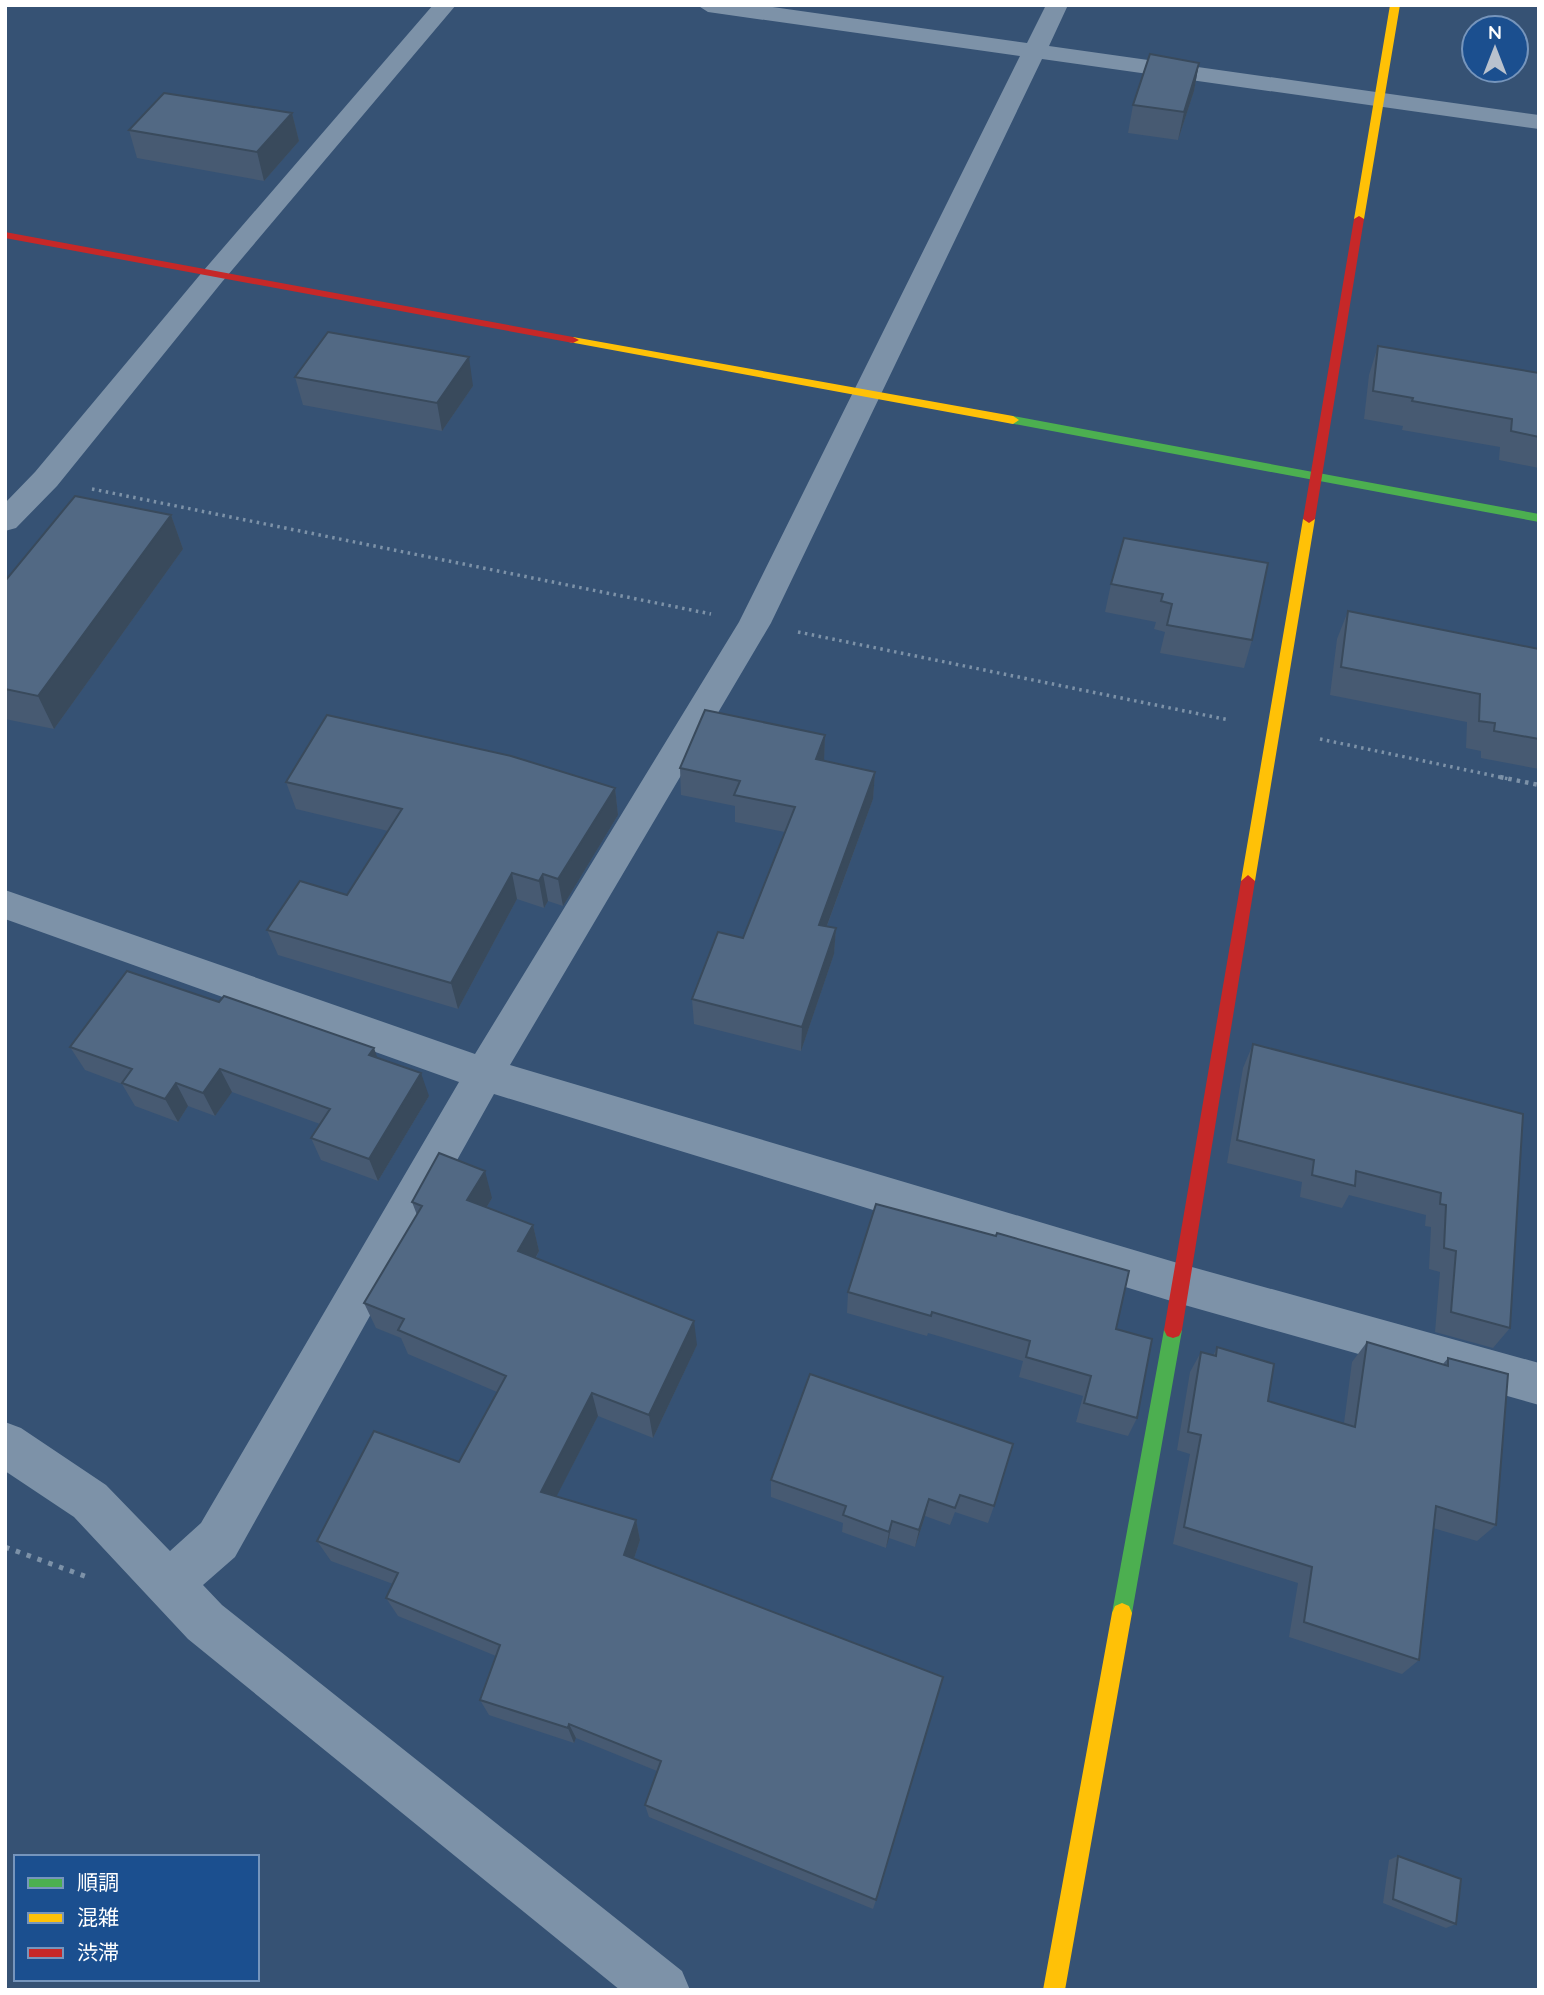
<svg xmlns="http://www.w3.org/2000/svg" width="1544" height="1995" viewBox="0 0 1544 1995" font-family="Quicksand,'Noto Sans JP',sans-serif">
	<rect width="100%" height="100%" fill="#365274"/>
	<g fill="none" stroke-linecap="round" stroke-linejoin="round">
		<path stroke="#7d92a8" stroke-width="3.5" stroke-dasharray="2.5 4.5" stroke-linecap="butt" d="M92,489L711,614
			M798,632L1229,720
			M1320,739L1509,779"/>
		<path stroke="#7d92a8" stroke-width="4.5" stroke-dasharray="3.5 5" stroke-linecap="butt" d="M1500,777L1539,785"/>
		<path stroke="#7d92a8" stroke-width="5" stroke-dasharray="4.5 7" stroke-linecap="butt" d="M5,1547L87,1577"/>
		<path fill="#7d92a8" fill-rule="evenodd" d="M433,5H456L222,282L57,486L16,528L5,531V503L35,472L204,270Z
			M697,5H758L1027,43L1046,5H1068L1049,46L1539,115V129L1042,59L771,623L510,1065L1181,1264L1539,1363V1405L1181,1304L494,1094L235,1557L203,1585L222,1605L682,1971L690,1990H620L188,1639L74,1517L5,1471V1422L21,1428L106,1485L170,1551L201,1523L459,1082L5,919V890L475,1054L739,622L1020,56L708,12Z"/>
		<path fill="#4caf50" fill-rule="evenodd" d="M1013,416L1539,514V522L1009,423V417Z
			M1173,1322L1179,1324L1182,1330L1132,1613L1129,1620L1122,1623L1115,1620L1112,1613L1164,1330L1167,1324Z"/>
		<path fill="#ffc107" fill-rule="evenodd" d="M1390,5H1400L1364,219L1359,222L1354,219Z
			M573,337L1013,416L1019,420L1013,424L569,342V338Z
			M1309,515L1315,519L1255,881L1248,887L1241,881L1303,519Z
			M1122,1603L1129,1606L1132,1613L1065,1990H1043L1112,1613L1115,1606Z"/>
		<path fill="#c62828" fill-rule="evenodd" d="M1359,216L1364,219L1315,519L1309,523L1303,519L1354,219Z
			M5,232L573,337L579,340L573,343L5,238Z
			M1248,875L1255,881L1182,1330L1179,1336L1173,1338L1167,1336L1164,1330L1241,881Z"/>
	</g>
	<path fill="#475a72" d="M1199,63L1194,91L1178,140L1128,133L1133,105Z
		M292,113L299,141L264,181L137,158L129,130Z
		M1378,346L1539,373V468L1499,460L1500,447L1402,430L1403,426L1364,419L1369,375Z
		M295,377L473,386L442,431L303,405Z
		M171,515L183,549L54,729L5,719V581Z
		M1124,538L1252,640L1244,668L1160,653L1165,632L1154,629L1156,622L1105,612L1111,584Z
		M1348,611L1539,649V769L1481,758V751L1466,748L1467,722L1330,695L1337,639Z
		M825,735L824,761L875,772L873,799L827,926L836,928L834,954L801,1051L694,1024L692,999L743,938L785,832L735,822V806L681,795L680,768Z
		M286,782L615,788L618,815L563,906L548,901L544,908L517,899L458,1009L278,955L267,930L347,895L388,831L296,809Z
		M1253,1044L1523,1114L1510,1328L1493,1348L1435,1332L1440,1272L1429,1269L1431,1227L1425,1226L1426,1215L1349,1195L1342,1208L1300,1197L1302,1182L1227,1163L1243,1068Z
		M70,1047L378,1058L429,1096L378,1181L321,1160L311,1138L320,1124L232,1092L215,1116L188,1106L178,1122L135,1106L122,1084L85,1070Z
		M492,1198L487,1207L533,1225L539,1251L536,1258L697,1345L653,1438L598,1416L556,1497L636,1520L640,1540L634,1559L876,1900L873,1909L649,1817L645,1805L657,1771L576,1738L574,1743L489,1715L480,1700L496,1656L398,1616L386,1598L393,1584L331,1561L317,1541L459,1462L497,1392L408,1354L401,1338L376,1328L364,1303L417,1215L412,1202Z
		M848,1292L1116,1329L1137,1418L1128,1436L1076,1422L1083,1396L1019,1377L1023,1361L928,1333L927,1336L847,1313Z
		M1367,1342L1443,1364L1448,1358L1496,1525L1477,1541L1433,1528L1419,1660L1402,1674L1289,1637L1298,1583L1173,1544L1190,1454L1177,1450L1190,1372L1201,1352L1213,1356L1217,1347L1268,1401L1344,1423L1352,1362Z
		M810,1374L994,1506L988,1523L955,1512L950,1525L925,1516L915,1547L889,1538L886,1548L842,1532L843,1523L771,1497V1480Z
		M1398,1856L1456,1924L1446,1928L1383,1903L1389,1860Z"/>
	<path fill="#394a5c" d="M1199,63L1194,91L1178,140L1184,112Z
		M292,113L299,141L264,181L257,152Z
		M469,357L473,386L442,431L437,403Z
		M171,515L183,549L54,729L38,696Z
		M825,735L824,762L816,759Z
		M875,772L873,799L818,950L819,925Z
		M615,788L618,815L563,906L558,879Z
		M512,873L517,899L458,1009L451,983Z
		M543,874L548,901L544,908L539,881Z
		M836,928L834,954L801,1051L802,1027Z
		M374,1048L382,1071L369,1055Z
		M220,1069L232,1092L215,1116L203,1093Z
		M421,1073L429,1096L378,1181L369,1159Z
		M176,1083L188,1106L178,1122L165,1099Z
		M485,1171L492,1198L475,1227L467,1200Z
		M533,1225L539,1251L525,1277L518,1251Z
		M694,1321L697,1345L653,1438L649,1415Z
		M592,1393L598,1416L548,1513L541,1492Z
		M929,1499L925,1516L915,1547L919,1530Z
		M636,1520L640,1540L629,1574L624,1555Z
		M892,1521L889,1538L886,1548L889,1532Z
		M569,1724L576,1738L574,1743L568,1728Z"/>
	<path fill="#526984" stroke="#394a5c" stroke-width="2" d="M1150,54L1199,63L1184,112L1133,105Z
		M164,93L292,113L257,152L129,130Z
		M328,332L469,357L437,403L295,377Z
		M1378,346L1539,373V437L1511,431L1512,419L1412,401L1413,398L1373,391Z
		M75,496L171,515L38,696L5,689V581Z
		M1124,538L1268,563L1252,640L1167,625L1172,604L1161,601L1163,594L1111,584Z
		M1348,611L1539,649V739L1494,731L1495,723L1479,721L1480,694L1341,667Z
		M705,710L825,735L816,759L875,772L819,925L836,928L802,1027L692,999L718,932L743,938L795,807L734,795L740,781L680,768Z
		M327,715L511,756L615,788L558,879L543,874L539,881L512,873L451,983L267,930L300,881L347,895L402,809L286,782Z
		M127,971L219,1002L224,996L374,1048L369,1055L421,1073L369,1159L311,1138L330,1109L220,1069L203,1093L176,1083L165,1099L122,1083L132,1069L70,1047Z
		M1253,1044L1523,1114L1510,1328L1451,1312L1456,1251L1444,1248L1446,1205L1440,1204L1441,1193L1356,1171L1355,1186L1312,1175L1314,1160L1237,1140Z
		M439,1153L485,1171L467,1200L533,1225L518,1251L694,1321L649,1415L592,1393L541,1492L636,1520L624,1555L943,1677L876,1900L645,1805L661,1761L569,1724L568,1728L480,1700L500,1645L386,1598L398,1573L317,1541L374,1431L459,1462L506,1376L398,1330L404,1319L364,1303L422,1206L412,1202Z
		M876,1204L996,1236L997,1233L1129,1271L1116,1329L1152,1339L1137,1418L1084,1403L1091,1376L1026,1357L1030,1341L932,1312L931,1316L848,1292Z
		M1367,1342L1448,1366V1358L1508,1374L1496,1525L1436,1506L1419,1660L1304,1622L1312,1567L1184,1527L1201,1435L1188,1432L1201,1352L1216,1356L1217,1347L1274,1364L1268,1401L1355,1427Z
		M810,1374L1013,1444L994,1506L960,1495L955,1508L929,1499L919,1530L892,1521L889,1532L843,1515L846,1506L771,1480Z
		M1398,1856L1461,1879L1456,1924L1393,1899Z"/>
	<rect width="1544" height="1995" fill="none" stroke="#ffffff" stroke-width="14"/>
	<rect x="14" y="1855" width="245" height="126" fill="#1b4f8f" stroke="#7695bc" stroke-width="2"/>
	<rect x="28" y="1878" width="35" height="10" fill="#4caf50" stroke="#7695bc" stroke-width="2"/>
	<text x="77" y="1890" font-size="21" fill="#ffffff">順調</text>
	<rect x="28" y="1913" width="35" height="10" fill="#ffc107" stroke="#7695bc" stroke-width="2"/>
	<text x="77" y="1925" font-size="21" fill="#ffffff">混雑</text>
	<rect x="28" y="1948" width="35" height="10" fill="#c62828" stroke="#7695bc" stroke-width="2"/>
	<text x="77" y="1960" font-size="21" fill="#ffffff">渋滞</text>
	<g transform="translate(1495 49)"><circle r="33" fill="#1b4f8f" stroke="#7695bc" stroke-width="2"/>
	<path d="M0-5L12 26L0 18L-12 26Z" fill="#b9c2ce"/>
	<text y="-10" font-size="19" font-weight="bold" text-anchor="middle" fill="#ffffff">N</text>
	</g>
</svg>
